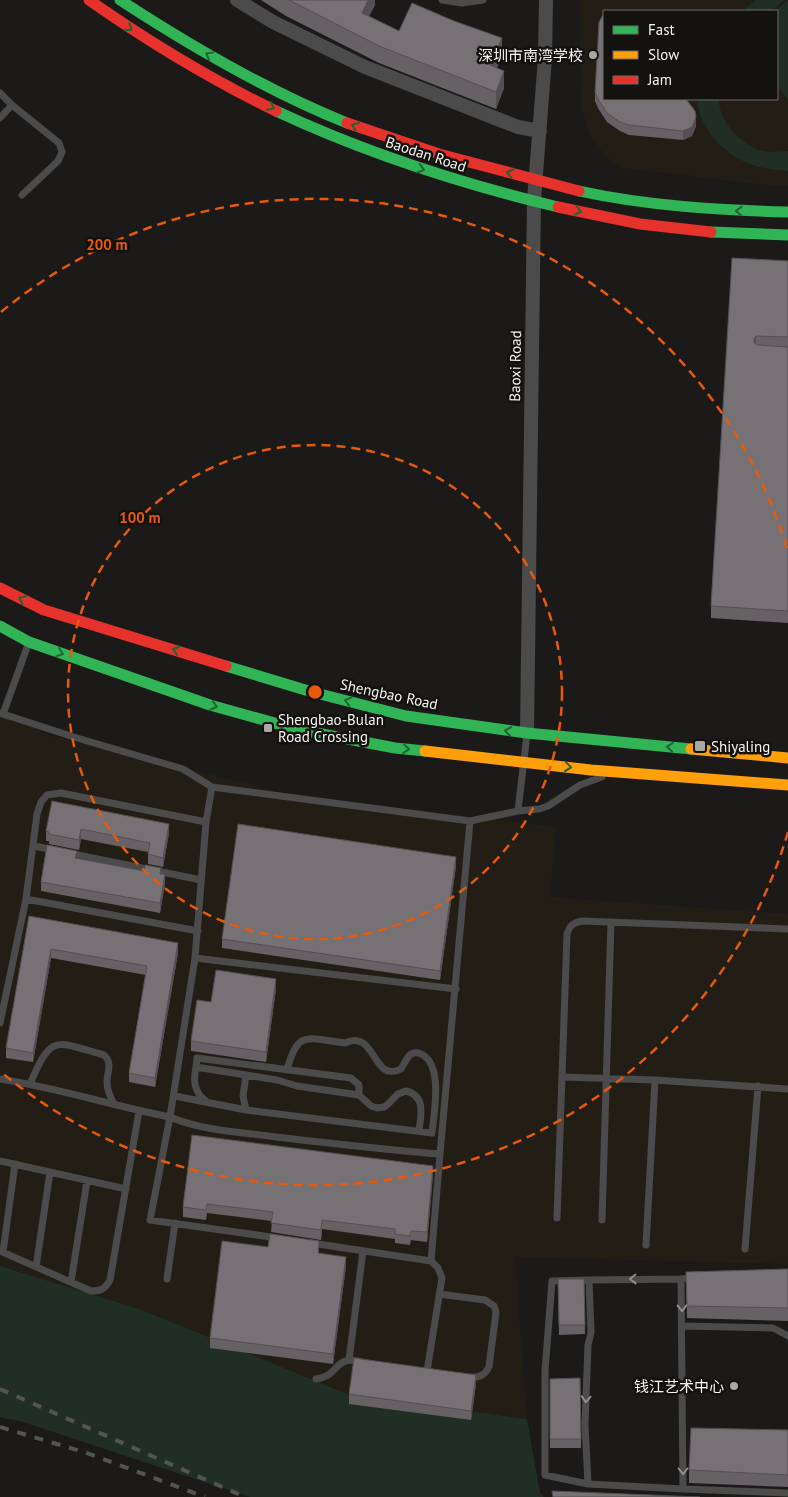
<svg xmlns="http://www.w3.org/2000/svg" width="788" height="1497" viewBox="0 0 788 1497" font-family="'PT Sans','Noto Sans SC',sans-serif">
	<rect width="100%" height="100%" fill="#1b1a18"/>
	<path fill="#221e16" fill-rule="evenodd" d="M580,0H788V185L775,186L622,168L606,157L589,133L581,107ZM604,11H777V99H604Z
		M0,708L45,734L298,796L556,827L550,897L788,914V1264L515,1257L527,1419L350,1395L142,1310L0,1266Z"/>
	<path fill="#202e24" d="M756,0H784L771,11H743Z
		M788,0V99L777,86V11H775Z
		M697,99H719C719,121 737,140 757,149C766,153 779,152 788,151V171C776,170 764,169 753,165C725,156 699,129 697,99Z
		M0,1266L142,1310L350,1395L527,1419L540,1493L544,1497H250L23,1422L0,1417Z"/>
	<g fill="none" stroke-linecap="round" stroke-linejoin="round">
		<path stroke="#4c4b4b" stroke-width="7" d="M442,0L462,3L483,0
			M0,93L12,105L0,118
			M12,105L59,143L62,152L58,161L22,195
			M0,713L77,738L183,769L212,787L470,821L518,811L527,734
			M3,714L29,642
			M212,787L206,822L195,958L170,1117C203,1131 241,1132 276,1137C330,1143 385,1150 440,1154L470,821
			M518,811L539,809L548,806L580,785L602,777
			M33,846L55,850
			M68,853L201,880
			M26,899L198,931
			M195,958L456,989
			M0,1023L26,899L37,814L41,802L47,795L61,793L206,822
			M196,1067L197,1058L351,1078L359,1085V1095
			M246,1075L243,1096L246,1110
			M562,1077L655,1080L788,1089
			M0,1079C58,1088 113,1106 170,1117L150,1220L278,1238
			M30,1084C52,1032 56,1042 104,1055C113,1063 107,1072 107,1082C107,1091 110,1097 114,1104
			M175,1096L246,1110L432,1133C434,1113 443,1067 423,1055C410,1047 406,1061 401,1069C372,1084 376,1028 345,1043C308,1039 298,1028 287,1070
			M207,1102C194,1093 193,1081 196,1067L277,1080L297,1086L359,1095L371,1106L377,1108L384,1107L388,1104L398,1094L406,1091C426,1096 421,1115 419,1131
			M0,1161L126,1189
			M557,1218L567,934C570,925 573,923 582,921L788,929
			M602,1220L611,922
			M311,1243L431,1261L440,1154
			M646,1245L655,1080
			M745,1249L758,1086
			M0,1251L91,1291C101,1291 105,1289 110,1280L139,1111
			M3,1252L15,1164
			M36,1267L50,1172
			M695,1278L681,1279L683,1489L788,1493
			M167,1279L175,1223
			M681,1279L589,1280L591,1333L588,1345L585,1424L588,1484L683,1489
			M71,1282L87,1181
			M439,1294L485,1300L494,1306L496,1312L489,1367C484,1377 477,1378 467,1377
			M682,1326L773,1328L788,1336
			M349,1360L363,1251
			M422,1371H427L442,1278L438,1268L431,1261
			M316,1379C336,1376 334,1364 346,1361C351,1359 357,1361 362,1362
			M588,1484L545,1475V1371L552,1281L589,1280"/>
		<path stroke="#4c4b4b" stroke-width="14" d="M237,0L273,22L365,67L518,127L540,131
			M527,733L534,200L545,58L546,0"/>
		<path stroke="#30b455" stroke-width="11" d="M120,0C192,47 267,91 347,123
			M276,111C366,153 462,184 558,207
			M579,191C648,206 718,210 788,212
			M711,232L788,235
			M0,626L29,642L210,705L296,729L395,748L425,751
			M226,666L312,692L406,716L527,733L691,749"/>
		<path stroke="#ff9f0a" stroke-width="11" d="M691,749L788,758
			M425,751L591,770L788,785"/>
		<path stroke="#e5322d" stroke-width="11" d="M89,0C149,42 210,79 276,111
			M347,123L439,154L579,191
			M558,207L640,224L711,232
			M0,588L44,610L226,666"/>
		<path stroke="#545453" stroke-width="4" stroke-dasharray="9 9" stroke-linecap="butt" d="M0,1389L245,1497
			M0,1427L87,1453L205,1497"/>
	</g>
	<path fill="#656165" d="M261,0H375V5L369,16L399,31L502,55L497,68L504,88L496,109L379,63L286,16Z
		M595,92L696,126L692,136L683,140L629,135L620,131L607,122L598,108L595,101Z
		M732,258L788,261V623L711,618V606Z
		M52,801L169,833L163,867L148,864V852L81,839L79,850L49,844V841H46V831Z
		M77,859L161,874L165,884L160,913L41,891V882Z
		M456,866L440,980L222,948V939Z
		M29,916L178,953L155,1087L129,1082V1073L146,975L51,958L33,1062L6,1058V1048Z
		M276,989L266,1062L191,1051V1041L211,1002Z
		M192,1135L433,1175L427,1242L411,1240L410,1245L395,1243V1239L322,1229L321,1240L271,1232L272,1221L207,1213L206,1220L183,1217V1207Z
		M268,1247L319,1250V1254L346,1266L333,1364L210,1348V1338Z
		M788,1269V1321L687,1318L686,1272Z
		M558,1279H584L585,1334L559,1335Z
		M550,1379L581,1439V1448H550Z
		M476,1384L471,1420L349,1404V1394Z
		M788,1430V1487L689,1483V1470Z"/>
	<path fill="#534f52" d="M368,0H375V5L362,30V13Z
		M502,38V55L490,83V65Z
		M504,71V88L496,109V92Z
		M696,117V126L692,136L683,140V131Z
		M756,336V348L754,339Z
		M169,824V833L163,867V858Z
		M81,829V839L79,850V840Z
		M456,857V866L440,980V971Z
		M165,874V884L160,913V903Z
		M178,943V953L155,1087V1078Z
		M51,949V958L33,1062V1053Z
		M276,979V989L266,1062V1052Z
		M433,1166V1175L427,1242V1232Z
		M322,1220V1229L321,1240V1230Z
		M346,1257V1266L333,1364V1354Z
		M476,1375V1384L471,1420V1411Z"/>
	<path fill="#767175" stroke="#534f52" d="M289,0H368L362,13L399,31L412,3L454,21L502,38L490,65L504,71L496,92L379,46Z
		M603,15H604V99H686L695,111L696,117L692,127L683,131L629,125L620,122L607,113L598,99L595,92L599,22Z
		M732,258L788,261V337L756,336L754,339V343L758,345L788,347V611L711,606Z
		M52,801L169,824L163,858L148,854L150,843L81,829L79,840L49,834V832L46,831Z
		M238,824L456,857L440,971L222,939Z
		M47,845L77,851L75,858L144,871L145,865L161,868L160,874H165L160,903L41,882Z
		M29,916L178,943L155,1078L129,1073L147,966L51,949L33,1053L6,1048Z
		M216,970L276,979L266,1052L191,1041L197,1000L211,1002Z
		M192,1135L433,1166L427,1232L411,1231L410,1236L395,1234V1229L322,1220L321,1230L271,1223L273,1212L207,1204L206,1210L183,1207Z
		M270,1234L319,1241L318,1253L346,1257L333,1354L210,1338L222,1241L268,1247Z
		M788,1269V1308L687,1306L686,1272Z
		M558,1279H584L585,1325H559Z
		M354,1358L476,1375L471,1411L349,1394Z
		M580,1378L581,1439H550V1379Z
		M691,1428L788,1430V1475L689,1470Z
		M552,1491L700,1497H553Z"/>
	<defs><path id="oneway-chevron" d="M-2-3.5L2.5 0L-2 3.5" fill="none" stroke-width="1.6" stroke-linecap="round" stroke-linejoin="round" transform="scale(1.25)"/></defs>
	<g stroke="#226332">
		<use href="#oneway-chevron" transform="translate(129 28) rotate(33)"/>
		<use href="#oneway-chevron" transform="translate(209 55) rotate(-151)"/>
		<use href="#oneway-chevron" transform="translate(271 107) rotate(26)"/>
		<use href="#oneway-chevron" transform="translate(355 126) rotate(-158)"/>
		<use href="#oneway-chevron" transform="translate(421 169) rotate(17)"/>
		<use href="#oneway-chevron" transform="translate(510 173) rotate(-166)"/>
		<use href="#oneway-chevron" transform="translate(578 211) rotate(14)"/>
		<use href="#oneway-chevron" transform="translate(739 211) rotate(-178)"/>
		<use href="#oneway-chevron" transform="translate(22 599) rotate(-154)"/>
		<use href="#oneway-chevron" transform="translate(176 650) rotate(-163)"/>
		<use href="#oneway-chevron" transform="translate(60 653) rotate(19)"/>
		<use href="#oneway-chevron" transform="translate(348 701) rotate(-166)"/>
		<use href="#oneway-chevron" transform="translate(214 706) rotate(16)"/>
		<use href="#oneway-chevron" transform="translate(508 731) rotate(-172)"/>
		<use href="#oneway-chevron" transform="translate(670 747) rotate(-175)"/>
		<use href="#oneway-chevron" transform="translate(406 749) rotate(6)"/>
		<use href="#oneway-chevron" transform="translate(568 767) rotate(7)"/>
	</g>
	<g stroke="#908f8d">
		<use href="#oneway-chevron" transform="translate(633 1279) rotate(179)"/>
		<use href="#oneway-chevron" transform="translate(682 1308) rotate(89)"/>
		<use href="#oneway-chevron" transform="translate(586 1399) rotate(93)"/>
		<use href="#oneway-chevron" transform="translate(683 1471) rotate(90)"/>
	</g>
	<g fill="none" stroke="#e8590c" stroke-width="2.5" stroke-dasharray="9 6">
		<circle cx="315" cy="692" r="247"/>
		<path d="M788 832A493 493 0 0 1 1 1072M1 312A493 493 0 0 1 788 552"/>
	</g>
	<g fill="#a9a8a5" stroke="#13120e" stroke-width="2">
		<circle cx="593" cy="55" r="5"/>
		<rect x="263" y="723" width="10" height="10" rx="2.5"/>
		<rect x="694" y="740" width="12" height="12" rx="2.5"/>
		<circle cx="734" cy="1386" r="5"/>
	</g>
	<g text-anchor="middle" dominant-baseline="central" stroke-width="5" stroke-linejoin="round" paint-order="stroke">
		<g font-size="15" fill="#f5f4f1" stroke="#13120e" text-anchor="end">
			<text x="583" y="55">深圳市南湾学校</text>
			<text x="278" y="719" text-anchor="start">Shengbao-Bulan<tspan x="278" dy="17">Road Crossing</tspan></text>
			<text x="711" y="746" text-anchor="start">Shiyaling</text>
			<text x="724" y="1386">钱江艺术中心</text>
		</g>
		<g font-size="15" fill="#f5f4f1" stroke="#13120e">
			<text transform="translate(426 154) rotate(18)">Baodan Road</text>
			<text transform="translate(515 366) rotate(-89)">Baoxi Road</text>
			<text transform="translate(389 694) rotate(12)">Shengbao Road</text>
		</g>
	</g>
	<circle cx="315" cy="692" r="8" fill="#e8590c" stroke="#13120e" stroke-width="2.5"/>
	<g font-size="15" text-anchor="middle" font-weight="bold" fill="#e8590c" stroke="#13120e" stroke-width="5" stroke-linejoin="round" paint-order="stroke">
		<text x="107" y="250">200 m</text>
		<text x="140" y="523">100 m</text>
	</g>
	<rect x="603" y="10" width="175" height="90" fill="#13120e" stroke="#6d6c69"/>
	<rect x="613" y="26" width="25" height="8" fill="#30b455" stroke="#6d6c69"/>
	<text x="648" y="35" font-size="15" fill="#f5f4f1">Fast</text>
	<rect x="613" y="51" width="25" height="8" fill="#ff9f0a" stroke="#6d6c69"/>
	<text x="648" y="60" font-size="15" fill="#f5f4f1">Slow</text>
	<rect x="613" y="76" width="25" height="8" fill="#e5322d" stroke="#6d6c69"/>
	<text x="648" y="85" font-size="15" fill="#f5f4f1">Jam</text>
</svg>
